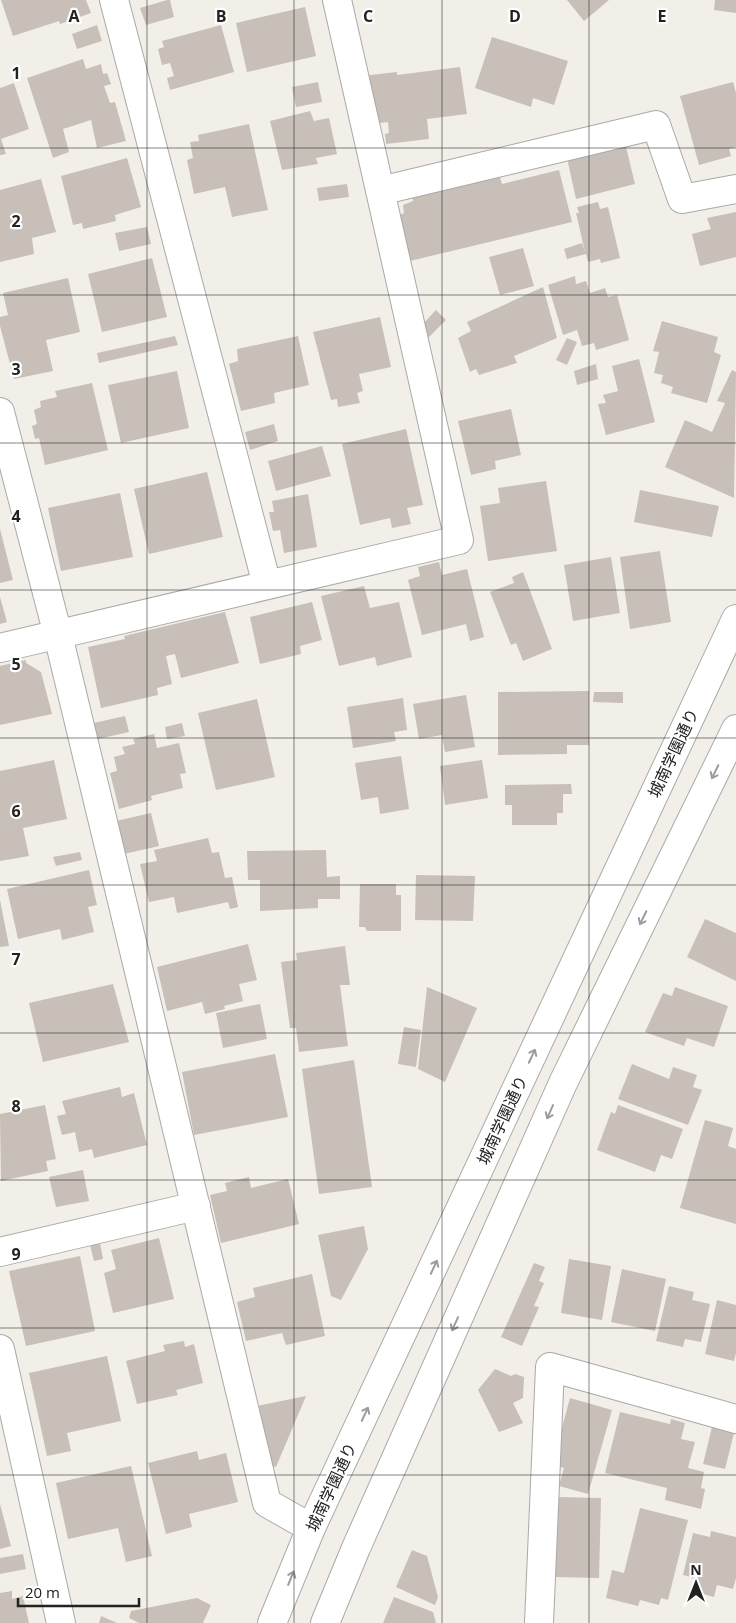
<svg xmlns="http://www.w3.org/2000/svg" width="736" height="1623" viewBox="0 0 736 1623" font-family="'Open Sans','Noto Sans JP',sans-serif">
	<rect width="100%" height="100%" fill="#f2efe9"/>
	<path fill="#c7bfb8" d="M1,0H86L91,13L60,24L59,21L13,36Z
		M167,0H170L174,17L146,25L140,8Z
		M567,0H609L584,21Z
		M715,0H736V13L714,10Z
		M305,7L316,56L247,72L236,23Z
		M97,25L102,41L77,49L72,34Z
		M221,25L234,72L170,90L167,78L174,76L170,63L162,65L158,49L164,47L162,41Z
		M492,37L568,61L554,105L533,98L531,107L475,88Z
		M83,59L86,69L101,64L103,74L107,73L111,84L104,86L110,103L115,102L126,141L97,148L91,120L63,129L69,152L53,158L27,78Z
		M460,67L467,114L427,119L429,139L386,144L385,134L389,133L388,122L372,124L361,76L397,72V75Z
		M318,82L322,102L296,107L292,87Z
		M733,82L736,93V147L729,149L731,156L699,165L680,96Z
		M14,83L29,129L1,139L6,154L0,155V88Z
		M310,111L314,121L329,118L337,154L316,158L318,164L282,170L270,121Z
		M249,124L268,210L232,217L225,187L194,194L187,160L193,158L190,142L199,141L198,135Z
		M592,147L594,154L626,147L635,184L576,199L567,158Z
		M127,158L141,207L115,215L116,221L83,229L82,223L73,225L61,176Z
		M559,170L572,222L410,261L400,215L404,213L403,205L413,201L412,196L500,177L502,184Z
		M41,179L56,232L32,238L34,254L0,262V190Z
		M347,184L349,197L319,201L317,188Z
		M598,202L600,209L608,207L620,258L601,263L600,259L588,262L586,254L567,259L564,249L582,243L585,252L576,213H579L577,207Z
		M736,212V257L700,266L692,234L711,229L707,218Z
		M147,227L151,244L119,251L115,233Z
		M523,248L534,286L500,295L489,257Z
		M152,258L167,317L102,332L88,274Z
		M575,276L576,284L586,281L590,293L605,288L608,297L617,295L629,340L596,350L594,343L582,346L577,330L563,335L548,285Z
		M68,278L80,332L46,340L53,371L14,379L0,326V317L8,315L3,293Z
		M543,287L557,338L514,356L517,363L479,375L476,369L470,372L458,338L471,331L467,322Z
		M436,310L446,320L426,340L422,325Z
		M380,317L391,367L359,374L363,391L357,393L360,403L338,407L337,399L331,400L313,332Z
		M662,321L718,337L714,352L721,355L707,403L671,393L673,387L661,383L663,375L654,373L659,352L653,351Z
		M175,336L178,345L99,363L97,353Z
		M298,336L309,385L274,393L275,403L241,411L229,364L238,361L237,349Z
		M567,338L577,342L567,365L556,360Z
		M639,359L655,422L606,435L598,404L606,403L603,395L618,391L612,366Z
		M596,364L598,379L577,385L574,371Z
		M732,370L736,372L734,498L665,467L685,420L712,432L725,403L717,401Z
		M177,371L189,428L121,443L108,385Z
		M92,383L108,450L45,465L39,438L35,439L32,426L37,424L34,410L41,407L40,401L57,397L55,391Z
		M511,409L521,455L495,461L496,469L471,475L458,421Z
		M274,424L278,441L250,450L245,432Z
		M406,429L423,505L407,508L411,524L392,528L390,518L360,525L342,444Z
		M322,446L331,476L276,491L268,461Z
		M207,472L223,537L149,554L134,489Z
		M546,481L557,551L488,561L480,506L500,503L498,488Z
		M640,490L719,506L712,537L634,522Z
		M120,493L133,557L61,571L48,508Z
		M308,494L317,547L284,553L280,530L273,531L269,512H274L272,501Z
		M0,529L13,580L0,583Z
		M660,551L671,622L630,629L620,557Z
		M611,557L620,613L573,621L564,565Z
		M439,562L442,575L467,569L484,637L470,641L466,624L422,635L408,580L420,576L418,567Z
		M523,572L552,649L523,661L516,643L511,645L490,592L514,583L512,577Z
		M364,586L370,608L399,602L412,657L377,666L375,657L339,666L321,596Z
		M0,597L7,622L0,624Z
		M312,602L322,640L300,646L301,654L260,664L250,617Z
		M225,612L239,663L181,678L175,654L166,656L172,684L157,688L158,695L101,708L88,647L125,639L124,636Z
		M26,660V663L41,672L52,714L0,725V666Z
		M589,691V745H567V754L498,755V692Z
		M594,692H623V703L593,702Z
		M466,695L475,747L445,752L442,735L419,739L413,704Z
		M403,698L407,730L394,732L396,741L353,748L347,707Z
		M257,699L275,777L216,790L198,713Z
		M125,716L129,732L98,739L94,723Z
		M182,723L185,736L167,739L165,727Z
		M154,734L157,748L179,743L186,773L180,774L183,788L151,796L152,800L119,809L110,773L117,771L114,757L125,754L122,747L135,744L133,739Z
		M401,756L409,809L380,814L378,797L361,800L355,763Z
		M54,760L67,819L23,828L29,856L0,861V771Z
		M482,760L488,798L445,805L440,766Z
		M571,784L572,794H563V813H557V825H512V805H505V785Z
		M151,813L159,846L124,854L116,821Z
		M208,838L212,853L219,852L225,878L232,877L238,907L230,909L228,902L177,913L174,897L149,902L140,864L157,861L154,850Z
		M326,850L327,877L340,876V899H318V908L260,911V880H248L247,851Z
		M80,852L82,860L56,866L53,857Z
		M89,870L97,905L88,907L94,932L62,940L60,929L18,939L7,889Z
		M416,875L475,876L473,921L415,920Z
		M360,884H396V895H401V931H367L365,927H359Z
		M0,900L9,946L0,947Z
		M705,919L736,933V981L687,957Z
		M248,944L257,980L239,984L243,1001L224,1006L225,1009L205,1014L202,1002L167,1011L157,967Z
		M345,946L350,985H340L348,1046L299,1052L296,1028H290L281,962L297,960L296,953Z
		M113,984L129,1042L43,1062L29,1003Z
		M427,987L477,1008L445,1082L418,1069Z
		M675,987L728,1006L714,1047L687,1038L684,1046L645,1032L663,993L672,996Z
		M260,1004L267,1039L223,1048L216,1013Z
		M404,1027L421,1030L416,1067L398,1064Z
		M275,1054L288,1117L194,1135L182,1072Z
		M354,1060L372,1187L319,1194L302,1069Z
		M632,1064L669,1079L673,1067L697,1075L693,1087L702,1090L688,1125L618,1099Z
		M120,1087L122,1097L134,1093L147,1145L94,1158L92,1149L79,1152L75,1132L62,1135L57,1116L66,1114L62,1101Z
		M45,1105L56,1159L46,1161L48,1171L1,1181L0,1114Z
		M618,1105L683,1129L672,1159L661,1155L655,1172L597,1150L611,1112L615,1114Z
		M705,1120L733,1128L728,1146L736,1149V1224L680,1208Z
		M83,1170L89,1201L56,1207L49,1177Z
		M249,1177L251,1188L288,1179L299,1224L221,1243L210,1195L227,1191L225,1183Z
		M364,1226L368,1249L341,1300L331,1296L318,1235Z
		M159,1238L174,1299L113,1313L104,1273L116,1269L111,1250Z
		M100,1243L103,1259L94,1261L90,1245Z
		M80,1256L95,1331L26,1346L9,1271Z
		M569,1259L611,1266L602,1320L561,1313Z
		M534,1263L545,1267L539,1281L544,1283L534,1306L539,1307L522,1346L501,1337Z
		M622,1269L666,1279L655,1331L611,1322Z
		M312,1274L325,1336L286,1345L282,1333L246,1341L237,1302L255,1297L253,1288Z
		M669,1286L694,1292L692,1300L710,1304L701,1342L685,1339L683,1347L656,1341Z
		M717,1300L736,1305V1353L734,1361L705,1354Z
		M184,1341L185,1347L194,1344L203,1383L176,1390L178,1395L137,1404L126,1361L165,1351L163,1345Z
		M107,1356L121,1421L67,1433L71,1451L47,1456L29,1373Z
		M495,1369L511,1376L515,1374L524,1377L523,1398L513,1403L523,1423L499,1432L478,1390Z
		M306,1396L276,1467L271,1466L257,1406Z
		M570,1398L612,1410L588,1494L559,1486L564,1468L546,1463L557,1446Z
		M620,1412L670,1424L671,1419L685,1423L681,1439L695,1442L688,1468L704,1472L701,1488L705,1489L701,1509L665,1500L667,1488L605,1473Z
		M712,1427L734,1433L725,1469L703,1464Z
		M197,1451L199,1460L226,1453L238,1502L189,1514L192,1527L166,1534L148,1463Z
		M131,1466L152,1556L126,1562L118,1528L68,1539L56,1483Z
		M557,1497L601,1498L599,1578L554,1577Z
		M0,1504L11,1546L0,1549Z
		M640,1508L688,1520L668,1600L661,1598L659,1605L640,1600L638,1606L606,1598L612,1570L624,1573Z
		M711,1531L736,1537V1578L733,1589L717,1585L714,1597L696,1592L699,1579L683,1575L693,1533L710,1537Z
		M412,1550L427,1556L438,1597L435,1605L396,1587Z
		M23,1554L26,1569L0,1574V1558Z
		M12,1591V1599L23,1596L29,1623H0V1593Z
		M394,1597L433,1612L436,1623H383Z
		M197,1598L211,1605L203,1623H139L129,1618L131,1611Z
		M101,1616L117,1623H99Z"/>
	<g fill="none" stroke-linecap="round" stroke-linejoin="round">
		<defs>
			<path id="minor" d="M114,0L267,585
				M380,191L656,125L682,199L736,189
				M0,412L58,635L267,1503L311,1528
				M0,648L459,540L337,0
				M0,1252L196,1206
				M0,1349L61,1623
				M539,1623L550,1367L736,1419"/>
			<path id="tertiary" d="M272,1623L311,1528L736,619
				M325,1623L356,1548L563,1083L736,729"/>
		</defs>
		<use href="#minor" stroke="#a9a9a9" stroke-width="30"/>
		<use href="#tertiary" stroke="#a9a9a9" stroke-width="30"/>
		<use href="#minor" stroke="#fff" stroke-width="28"/>
		<use href="#tertiary" stroke="#fff" stroke-width="28"/>
	</g>
	<defs><path id="oneway-shaft" d="M-6 0H5M1.5-3L5.5 0L1.5 3" fill="none" stroke-width="1.6" stroke-linecap="round" stroke-linejoin="round" transform="scale(1.25)"/></defs>
	<g stroke="#9c9c9c">
		<use href="#oneway-shaft" transform="translate(715 772) rotate(116)"/>
		<use href="#oneway-shaft" transform="translate(643 918) rotate(116)"/>
		<use href="#oneway-shaft" transform="translate(532 1056) rotate(-65)"/>
		<use href="#oneway-shaft" transform="translate(550 1112) rotate(114)"/>
		<use href="#oneway-shaft" transform="translate(434 1267) rotate(-65)"/>
		<use href="#oneway-shaft" transform="translate(455 1324) rotate(114)"/>
		<use href="#oneway-shaft" transform="translate(365 1414) rotate(-65)"/>
		<use href="#oneway-shaft" transform="translate(291 1578) rotate(-68)"/>
	</g>
	<path fill="none" stroke="#222" stroke-width="1" stroke-opacity="0.55" d="M147,0V1623M294,0V1623M442,0V1623M589,0V1623M0,148H736M0,295H736M0,443H736M0,590H736M0,738H736M0,885H736M0,1033H736M0,1180H736M0,1328H736M0,1475H736"/>
	<g text-anchor="middle" dominant-baseline="central" stroke-width="4.5" stroke-linejoin="round" paint-order="stroke">
		<g font-size="16" fill="#222" stroke="#fff">
			<text transform="translate(673 753) rotate(-65)">城南学園通り</text>
			<text transform="translate(502 1120) rotate(-65)">城南学園通り</text>
			<text transform="translate(331 1487) rotate(-65)">城南学園通り</text>
		</g>
	</g>
	<g font-size="16" text-anchor="middle" font-weight="bold" fill="#222" stroke="#fff" stroke-width="4.5" stroke-linejoin="round" paint-order="stroke">
		<text x="74" y="22">A</text>
		<text x="221" y="22">B</text>
		<text x="368" y="22">C</text>
		<text x="515" y="22">D</text>
		<text x="662" y="22">E</text>
		<text x="16" y="79">1</text>
		<text x="16" y="227">2</text>
		<text x="16" y="375">3</text>
		<text x="16" y="522">4</text>
		<text x="16" y="670">5</text>
		<text x="16" y="817">6</text>
		<text x="16" y="965">7</text>
		<text x="16" y="1112">8</text>
		<text x="16" y="1260">9</text>
	</g>
	<g transform="translate(696 1583)" stroke="#ffffff" stroke-width="4" paint-order="stroke">
	<path d="M0-4L9 19L0 12L-9 19Z" fill="#222222"/>
	<text y="-8" font-size="14" font-weight="bold" text-anchor="middle" fill="#222222">N</text>
	</g>
	<path d="M18 1598v8h121v-8" fill="none" stroke="#222222" stroke-width="2.5"/>
	<text x="25" y="1598" font-size="15" fill="#222222" stroke="#ffffff" stroke-width="4" paint-order="stroke">20 m</text>
</svg>
